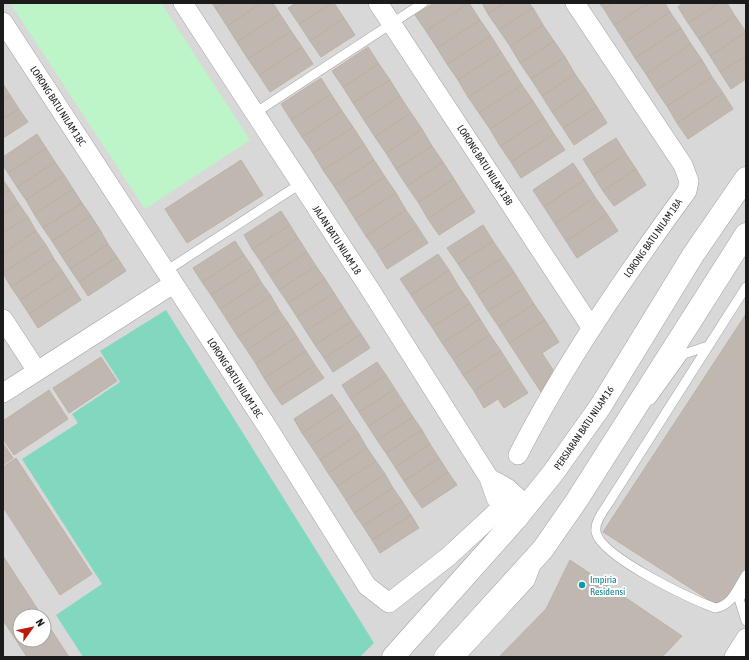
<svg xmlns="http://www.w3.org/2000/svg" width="749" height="660" viewBox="0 0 749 660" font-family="'Asap Condensed',sans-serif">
	<rect width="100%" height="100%" fill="#ece9e1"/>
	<path fill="#d9d8d8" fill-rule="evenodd" d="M3,3H746V657H3ZM20,616H44V640H20Z"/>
	<path fill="#bef5c8" d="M10,3H161L250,140L145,209Z"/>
	<path fill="#82d8be" d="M166,310L374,643L360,657H83L56,615L102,584L22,459L78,423L72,414L120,382L100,351Z"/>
	<path fill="#c0b8b0" stroke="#bcb1a4" d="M212,3H225L216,9Z
		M225,3H261L227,26L216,9Z
		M261,3H273L280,14L237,42L227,26Z
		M296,3H332L299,24L288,8Z
		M332,3H334L344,18L310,41L299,24Z
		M434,3H469L426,31L415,15Z
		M469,3L480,20L437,48L426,31Z
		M482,3H505L488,14Z
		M505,3H529L533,8L499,30L488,14Z
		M599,3H613L604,9Z
		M613,3H649L614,25L604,9Z
		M649,3H665L670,12L625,42L614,25Z
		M683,3H719L688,23L678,7Z
		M719,3H727L735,16L699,39L688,23Z
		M533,8L543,25L510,46L499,30Z
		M670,12L681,28L635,58L625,42Z
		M280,14L291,31L248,59L237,42Z
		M735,16L746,32L710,56L699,39Z
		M344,18L355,35L321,57L310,41Z
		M480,20L491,36L447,64L437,48Z
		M543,25L554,41L520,63L510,46Z
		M681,28L691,44L646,74L635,58Z
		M291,31L302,47L259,75L248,59Z
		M746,32V56L720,72L710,56Z
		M491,36L501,52L458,80L447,64Z
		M554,41L565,57L531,79L520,63Z
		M691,44L702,60L656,90L646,74Z
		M302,47L313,64L270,92L259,75Z
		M368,47L379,64L343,87L332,71Z
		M501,52L512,69L468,97L458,80Z
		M746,56V79L731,89L720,72Z
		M565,57L575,74L542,96L531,79Z
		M702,60L712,77L667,106L656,90Z
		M379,64L390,80L353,103L343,87Z
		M512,69L522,85L479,113L468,97Z
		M575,74L586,90L552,112L542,96Z
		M712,77L723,93L677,123L667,106Z
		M321,78L331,94L291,120L281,104Z
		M390,80L400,96L364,120L353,103Z
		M3,84L10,95L3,100Z
		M522,85L533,101L490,129L479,113Z
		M586,90L597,107L563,128L552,112Z
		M723,93L733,109L688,139L677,123Z
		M331,94L342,111L302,137L291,120Z
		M10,95L19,109L3,119V100Z
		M400,96L411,113L375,137L364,120Z
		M533,101L544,118L500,146L490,129Z
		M597,107L607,123L574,145L563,128Z
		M19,109L28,122L3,138V119Z
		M342,111L353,127L313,153L302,137Z
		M411,113L422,129L386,153L375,137Z
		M544,118L554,134L511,162L500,146Z
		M353,127L364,144L323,170L313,153Z
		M422,129L432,146L396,169L386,153Z
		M37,134L46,148L8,173L3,165V157Z
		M554,134L565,150L521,178L511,162Z
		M616,138L626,154L593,175L583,159Z
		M364,144L374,160L334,186L323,170Z
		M432,146L443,162L407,186L396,169Z
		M46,148L55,162L17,187L8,173Z
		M626,154L636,169L603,191L593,175Z
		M241,160L263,195L187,243L165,209Z
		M374,160L385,177L345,203L334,186Z
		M55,162L64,175L26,200L17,187Z
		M443,162L454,179L418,202L407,186Z
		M573,163L584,180L544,207L533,190Z
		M636,169L646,185L614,206L603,191Z
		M64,175L73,189L34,214L26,200Z
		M385,177L396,193L355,219L345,203Z
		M454,179L464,195L428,219L418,202Z
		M3,180L10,190L3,194Z
		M584,180L595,197L555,224L544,207Z
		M73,189L82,203L43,228L34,214Z
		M10,190L19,204L3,214V194Z
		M396,193L406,210L366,236L355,219Z
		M464,195L475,212L439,235L428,219Z
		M595,197L607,214L566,241L555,224Z
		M82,203L91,216L52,241L43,228Z
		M19,204L28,217L3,233V214Z
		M406,210L417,226L377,252L366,236Z
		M281,211L290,225L252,249L244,235Z
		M607,214L618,231L577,258L566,241Z
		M91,216L100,230L61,255L52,241Z
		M28,217L36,231L3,253V233Z
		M290,225L298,238L261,262L252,249Z
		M483,225L493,241L458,264L447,248Z
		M417,226L428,243L387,269L377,252Z
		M100,230L108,244L70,269L61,255Z
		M36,231L46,245L3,273V253Z
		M298,238L307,252L270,276L261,262Z
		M235,241L244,255L202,282L193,268Z
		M493,241L504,257L468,279L458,264Z
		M108,244L117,257L79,282L70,269Z
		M46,245L54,259L11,287L3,273Z
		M307,252L316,266L279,290L270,276Z
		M438,254L449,270L411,295L400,279Z
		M244,255L253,268L211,295L202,282Z
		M117,257L126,271L88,296L79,282Z
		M504,257L514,272L478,295L468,279Z
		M54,259L63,272L20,300L11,287Z
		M316,266L325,279L288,303L279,290Z
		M253,268L261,282L220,309L211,295Z
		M449,270L459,287L421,311L411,295Z
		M63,272L72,286L29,314L20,300Z
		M514,272L524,288L488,311L478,295Z
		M325,279L334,293L297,317L288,303Z
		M261,282L271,296L229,323L220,309Z
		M72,286L81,300L38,328L29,314Z
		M459,287L470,303L432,327L421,311Z
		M524,288L534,304L499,327L488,311Z
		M334,293L343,307L306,331L297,317Z
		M271,296L279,310L238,337L229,323Z
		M470,303L480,319L442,343L432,327Z
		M534,304L545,320L509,343L499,327Z
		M343,307L352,321L315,345L306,331Z
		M279,310L288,323L247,350L238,337Z
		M746,314V566L720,607L603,532Z
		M480,319L490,335L453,359L442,343Z
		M545,320L559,342L542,353L553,370L541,392L509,343Z
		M352,321L361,334L324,358L315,345Z
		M288,323L297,337L256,364L247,350Z
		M361,334L370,348L333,372L324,358Z
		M490,335L501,351L463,375L453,359Z
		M297,337L306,351L264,378L256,364Z
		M306,351L315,365L273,392L264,378Z
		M501,351L511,367L474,391L463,375Z
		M101,357L117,381L69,413L53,388Z
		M377,362L386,375L350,398L342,385Z
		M315,365L324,378L282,405L273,392Z
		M511,367L528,393L504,408L498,399L484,408L474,391Z
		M386,375L395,389L359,412L350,398Z
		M395,389L404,403L368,426L359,412Z
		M49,390L68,419L14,455L3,439V421Z
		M332,394L341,407L302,433L294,419Z
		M404,403L413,417L377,440L368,426Z
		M341,407L350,421L311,446L302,433Z
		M413,417L422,430L386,453L377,440Z
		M350,421L359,434L320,460L311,446Z
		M422,430L430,444L395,467L386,453Z
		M359,434L367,448L328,473L320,460Z
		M3,443L13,458L3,465Z
		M430,444L439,458L404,481L395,467Z
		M367,448L376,461L337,486L328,473Z
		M16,458L92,574L60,595L3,507V467Z
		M439,458L448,472L413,495L404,481Z
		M376,461L385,474L346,500L337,486Z
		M448,472L457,485L422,508L413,495Z
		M385,474L393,488L354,513L346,500Z
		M393,488L402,501L363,526L354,513Z
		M402,501L411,515L372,540L363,526Z
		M411,515L419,528L380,553L372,540Z
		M3,556L42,616H20V640H44V619L69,657H27L3,620Z
		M570,560L682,636L662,657H499L546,609Z"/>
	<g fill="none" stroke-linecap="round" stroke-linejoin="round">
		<defs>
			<path id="service" d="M255,113L423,3
				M166,271L300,184
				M746,287L611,499C606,508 594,521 596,532C601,557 691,599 715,608C732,606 738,587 746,575
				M651,400L684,354L708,346
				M746,589L739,599L746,621
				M461,657L530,582L535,569"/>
			<path id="minor" d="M183,3L371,291L489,478L496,498L512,514
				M378,3L591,327
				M3,22L268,428L367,586L389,603L449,556L504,505
				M3,319L37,371
				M3,393L173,284
				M518,455C566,361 625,276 687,191L689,181L683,165L575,3
				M489,478L507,488L527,506
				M734,657L746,638"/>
			<path id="tertiary" d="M393,657L516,519L553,473L600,407L693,255L746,178
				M445,657L543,549L577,500L746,234"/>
		</defs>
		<use href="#service" stroke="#a2a2a2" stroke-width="10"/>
		<use href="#minor" stroke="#a2a2a2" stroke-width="20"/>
		<use href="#tertiary" stroke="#a2a2a2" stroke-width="23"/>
		<use href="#service" stroke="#fff" stroke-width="9"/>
		<use href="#minor" stroke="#fff" stroke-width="19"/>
		<use href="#tertiary" stroke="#fff" stroke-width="22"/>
	</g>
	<circle fill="#0f9aa8" stroke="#fff" stroke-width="1.5" cx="582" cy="585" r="4"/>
	<g text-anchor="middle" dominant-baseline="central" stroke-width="4" stroke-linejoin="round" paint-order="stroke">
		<g font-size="10" fill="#1b1b1b" stroke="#fff">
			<text transform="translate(58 106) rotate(57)">LORONG BATU NILAM 18C</text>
			<text transform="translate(485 165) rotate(57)">LORONG BATU NILAM 18B</text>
			<text transform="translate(653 238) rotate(-55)">LORONG BATU NILAM 18A</text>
			<text transform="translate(337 240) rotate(57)">JALAN BATU NILAM 18</text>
			<text transform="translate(235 378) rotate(57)">LORONG BATU NILAM 18C</text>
			<text transform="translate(584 428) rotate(-56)">PERSIARAN BATU NILAM 16</text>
		</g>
		<g font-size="10" fill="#0d838f" stroke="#fff" text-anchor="start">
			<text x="590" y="579">Impiria<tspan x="590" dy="12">Residensi</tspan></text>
		</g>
	</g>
	<rect width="749" height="660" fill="none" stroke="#1b1b1b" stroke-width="8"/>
	<g transform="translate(32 628) rotate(57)"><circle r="19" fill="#ffffff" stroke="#a4a4a4"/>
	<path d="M0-3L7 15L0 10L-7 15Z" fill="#ba1b0b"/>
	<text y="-6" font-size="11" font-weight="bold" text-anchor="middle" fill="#1b1b1b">N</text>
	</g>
</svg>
